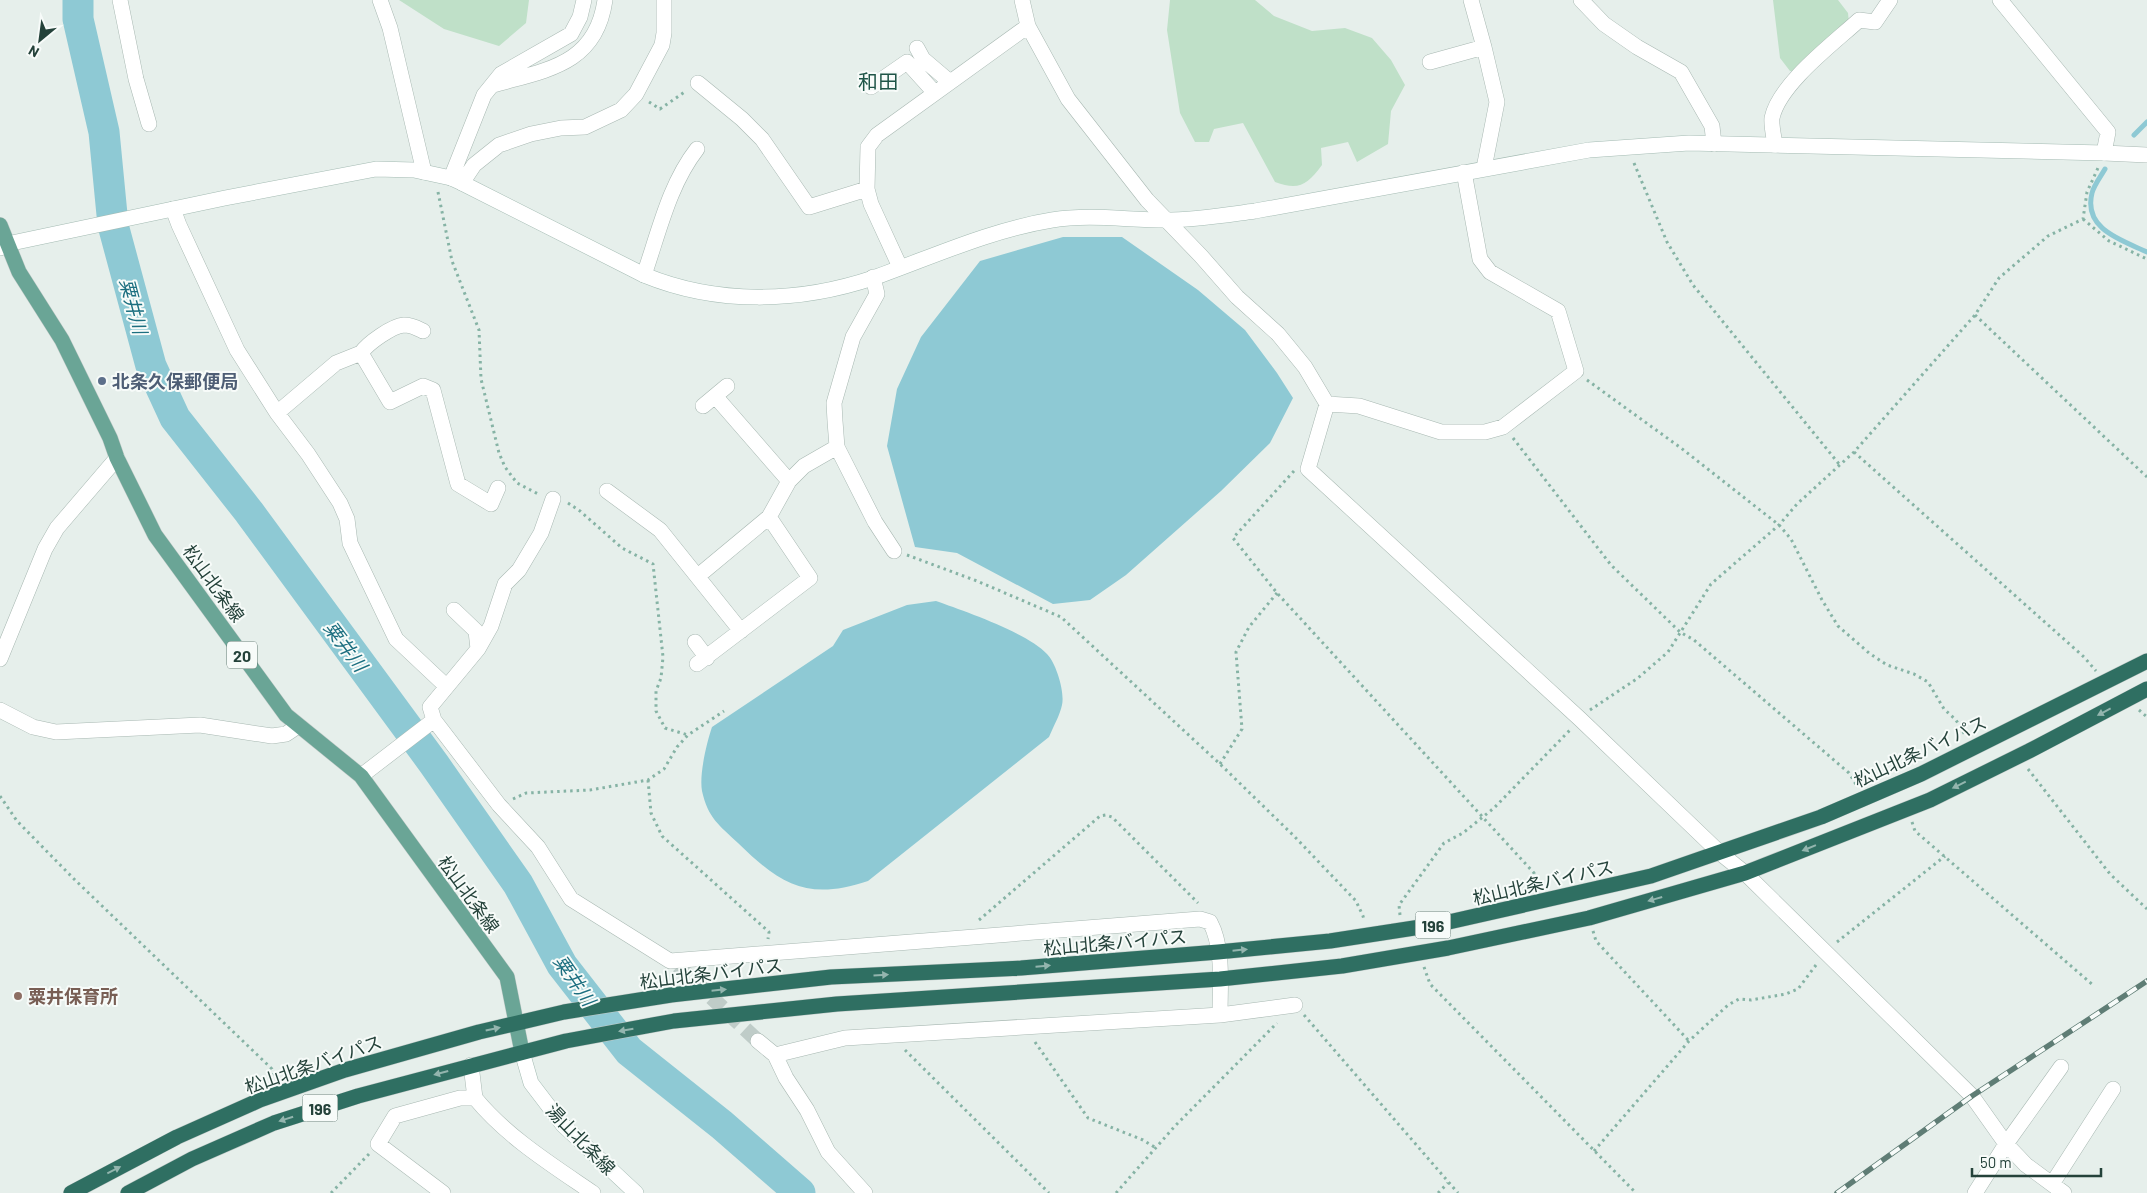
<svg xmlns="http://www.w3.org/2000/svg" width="2147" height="1193" viewBox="0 0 2147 1193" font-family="Barlow,'Noto Sans JP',sans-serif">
	<rect width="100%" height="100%" fill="#e6efeb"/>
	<path fill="#bfe0c8" d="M399,0H529L526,23L499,46L444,29Z
		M1170,0H1255L1274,16L1312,31L1345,28L1372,38L1391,60L1405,85L1391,111L1388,144L1357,162L1348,142L1321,148L1322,165C1307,185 1299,191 1275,182L1243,123L1214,129L1209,142H1195L1180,113L1167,30Z
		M1773,0H1838L1848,13L1850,33L1804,72L1790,71L1780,58Z"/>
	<path fill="#8ec9d4" d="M1063,237H1122L1198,290L1245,330L1277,373L1293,398L1270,443L1221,491L1126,575L1090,600L1053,604L957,553L915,547L887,446L897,389L921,337L980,261Z
		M936,601C964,611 1028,633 1047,654C1056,663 1065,692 1062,705C1060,715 1053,727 1049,737L868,881C808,901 781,885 738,843C719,825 708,818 702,791C699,774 707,742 712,727L833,646L843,630L907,605Z"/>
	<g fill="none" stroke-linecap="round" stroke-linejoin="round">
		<path stroke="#8ec9d4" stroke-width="5" d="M2134,135L2147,122
			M2105,169C2101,176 2094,185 2092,193C2083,229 2121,240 2147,252"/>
		<path stroke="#8ec9d4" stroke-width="31" d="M78,0V19L104,132L113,225L151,366L175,418L249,512L434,764L518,884L562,965L629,1051L722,1125L800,1193"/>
		<path stroke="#bfccc8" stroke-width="15" stroke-dasharray="15 8" stroke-linecap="butt" d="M678,966L758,1041"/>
		<defs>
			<path id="street" d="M120,0L136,79L149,124
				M380,0L390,28L424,172
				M1022,0L1028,26
				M1471,0L1484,47L1497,102L1484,168
				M1581,0L1604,24L1637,47L1681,72L1712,126L1714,144
				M2000,0L2108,132L2104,153L2147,155
				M917,48L923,59L950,82
				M1430,62L1484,47
				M698,83L742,119L762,139L809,207L867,189
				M493,85C546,70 596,65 605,0
				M871,87L907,62L935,93
				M1775,145C1774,137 1771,125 1772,118C1779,84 1834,43 1859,20L1875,22L1890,0
				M451,178L484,95L501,74L571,34L580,17L584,0
				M462,183L474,165L499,145L531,134L561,128L585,127L621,110L636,94L662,45L664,33V0
				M173,209L179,225L237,350L277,413L308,454L340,503L347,519L350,543L396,639L446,686
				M900,267L871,204L867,189L868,147L877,135L1028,26L1068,99L1147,200L1201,256L1237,297L1278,334L1305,367L1327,404L1308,469L1580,719L1720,853L1745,873L1972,1096L2006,1144L2026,1165L2064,1193
				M644,275C659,232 669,185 697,149
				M873,277L877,294L853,337L834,403L835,421L837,447L875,522L894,551
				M361,353C368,343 392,326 404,325C412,325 417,328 423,331
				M715,396L789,481
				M1327,404L1359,406L1441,432H1485L1503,427L1576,371L1558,311L1490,272L1480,259L1464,172
				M703,406L727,386
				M277,413L336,363L361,353L390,402L423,386L433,390L458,484L491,504L498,488
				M607,491L660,530L741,631
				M553,499L541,533L519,570L505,584L491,626L478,649L430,707L434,720L499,805L538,847L571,899L670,961L1200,919L1210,922C1224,948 1220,986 1220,1015
				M698,576L769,517
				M454,610L476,631L478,649
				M695,642L707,658
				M0,659L45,549L57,528L117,458
				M697,664L810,578L769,517L789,481L804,466L837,447
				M0,710L33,727L56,732L200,725L272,736L286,734L298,726
				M361,776L434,720
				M758,1041L775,1055L786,1078L807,1110L828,1152L865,1193
				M775,1055L845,1038L1220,1015L1295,1005
				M471,1065L475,1098
				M2052,1184L2113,1089
				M443,1193L378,1144L395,1116L460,1098H475C507,1137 552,1165 593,1193
				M1975,1193L2006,1144L2061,1067"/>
			<path id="secondary" d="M0,248L7,244L225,198L376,169L414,170L451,178L462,183L644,275C717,305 798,303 873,278C932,257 990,230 1052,220C1089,214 1128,220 1165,220C1195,220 1225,215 1255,211L1589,150L1689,143L2104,153
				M522,1052L531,1083L563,1125L636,1193"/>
			<path id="primary" d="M0,225L19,272L62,340L110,438L117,458L155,535L286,715L361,776L507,977L522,1052"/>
			<path id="highway" d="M71,1193L177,1137L260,1100L345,1070L479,1032L564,1012L671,995L831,977L1021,968L1218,952L1330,941L1440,924L1651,876L1821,817L1921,774L2147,661
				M128,1193L192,1159L274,1123L358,1096L566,1041L674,1021L837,1004L1220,979L1342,966L1448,948L1589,918L1745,873L1930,800L2029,751L2147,689"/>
		</defs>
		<use href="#street" stroke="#a8b8b2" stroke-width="16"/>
		<use href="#secondary" stroke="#a4bbb3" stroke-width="16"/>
		<use href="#primary" stroke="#c2cac8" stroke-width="16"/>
		<use href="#highway" stroke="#c2cac8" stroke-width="16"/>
		<path stroke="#86b3a5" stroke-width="3" stroke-dasharray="2.5 4" stroke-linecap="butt" d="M649,102L660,109L686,91
			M1634,163L1667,242L1693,285L1839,464
			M438,192L452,261L479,330L481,379L499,453L505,467L517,483L540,495
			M2083,219L2109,241L2147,259
			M1975,315L2147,477
			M1587,380L1681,448L1779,525L1791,539L1822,600L1838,626L1869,653L1887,665L1914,674L1928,682L1944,709L1956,720L1965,735
			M1513,438L1611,565L1680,632L1694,640L1849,773L1857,786
			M1854,452L2084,657L2096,671
			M1294,471L1233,538L1277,593L1534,873L1538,888
			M568,503L580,511L622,548L653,564L663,657L661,678L656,691V711L665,728L688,735
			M907,555L977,581L1061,617L1220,764L1294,836L1356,901L1363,916L1364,920
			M1590,710L1638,678L1668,652L1711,584L1779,525L1797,504L1854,452L1975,315L1999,278L2048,236L2083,219L2087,192L2098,168
			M2139,710L2147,717
			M1220,764L1242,729L1236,652L1249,627L1277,593
			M2028,769L2110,874L2147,909
			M648,780L651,813L662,836L769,932L768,939
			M0,796L17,821L75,880L272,1069L276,1078
			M513,799L526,793L590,790L648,780L664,769L677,747L688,735L724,711
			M1912,822L1915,831L2093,985
			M1400,915L1399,905L1444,843L1463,833L1494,808L1570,730
			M979,920L1100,816L1106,815L1112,817L1198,903
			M1593,931L1596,941L1689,1041
			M1837,942L1945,856
			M1424,967L1430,984L1636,1193
			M1304,1015L1458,1193
			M1035,1042L1088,1118L1143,1140L1156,1148
			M905,1050L1049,1193
			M1594,1151L1689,1041L1728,1005L1739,999L1751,1000L1786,994L1798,989L1816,965
			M331,1193L369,1154
			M1116,1193L1175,1126L1277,1023
			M1438,1193L1448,1183"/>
		<use href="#street" stroke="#fff" stroke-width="15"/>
		<use href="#secondary" stroke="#fff" stroke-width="15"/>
		<use href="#primary" stroke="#6aa596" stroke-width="15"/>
		<use href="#highway" stroke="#2f6f62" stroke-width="15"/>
		<defs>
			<path id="rail" d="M1837,1193L1972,1096L2147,981"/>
		</defs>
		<use href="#rail" stroke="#5f7d75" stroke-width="5.5"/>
		<use href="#rail" stroke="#f7fbf9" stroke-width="4" stroke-dasharray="11" stroke-linecap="butt"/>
	</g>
	<defs><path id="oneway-solid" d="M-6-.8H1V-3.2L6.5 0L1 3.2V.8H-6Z" transform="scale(1.25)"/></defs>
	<g fill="#93b5ae">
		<use href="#oneway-solid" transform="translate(2104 712) rotate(152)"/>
		<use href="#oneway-solid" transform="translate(1959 785) rotate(154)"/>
		<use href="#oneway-solid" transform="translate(1809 848) rotate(158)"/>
		<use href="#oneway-solid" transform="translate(1655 899) rotate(164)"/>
		<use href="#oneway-solid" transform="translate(1240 950) rotate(-6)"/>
		<use href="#oneway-solid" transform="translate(1043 966) rotate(-5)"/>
		<use href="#oneway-solid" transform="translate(881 975) rotate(-3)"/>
		<use href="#oneway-solid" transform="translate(719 990) rotate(-6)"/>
		<use href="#oneway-solid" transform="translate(493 1029) rotate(-12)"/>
		<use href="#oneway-solid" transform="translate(626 1030) rotate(170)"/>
		<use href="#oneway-solid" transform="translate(441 1073) rotate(165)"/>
		<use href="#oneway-solid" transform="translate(286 1119) rotate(162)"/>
		<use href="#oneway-solid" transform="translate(114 1170) rotate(-27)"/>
	</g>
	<circle fill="#5c6f8a" stroke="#f7fbf9" stroke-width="2" cx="102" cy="381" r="5"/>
	<circle fill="#8d6e63" stroke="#f7fbf9" stroke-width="2" cx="18" cy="996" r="5"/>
	<g text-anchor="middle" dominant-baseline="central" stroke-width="4" stroke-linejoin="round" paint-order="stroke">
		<g fill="#f7fbf9" stroke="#637a73" stroke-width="1">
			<rect x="227" y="641.5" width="30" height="27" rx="4"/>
			<rect x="1415.5" y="911.5" width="35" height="27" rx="4"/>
			<rect x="302.5" y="1094.5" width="35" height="27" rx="4"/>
		</g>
		<g font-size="16" font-weight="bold" fill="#24423a">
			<text x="242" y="655">20</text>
			<text x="1433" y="925">196</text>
			<text x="320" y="1108">196</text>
		</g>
		<g font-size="18" font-weight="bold" fill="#4e5e75" stroke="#f7fbf9" text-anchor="start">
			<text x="112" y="381">北条久保郵便局</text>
		</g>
		<g font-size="18" fill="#24423a" stroke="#f7fbf9">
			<text transform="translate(214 583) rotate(54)">松山北条線</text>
			<text transform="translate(1920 751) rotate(-25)">松山北条バイパス</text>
			<text transform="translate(1543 882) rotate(-13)">松山北条バイパス</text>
			<text transform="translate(469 894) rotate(54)">松山北条線</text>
			<text transform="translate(1115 942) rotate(-5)">松山北条バイパス</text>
			<text transform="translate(711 973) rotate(-7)">松山北条バイパス</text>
			<text transform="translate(313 1064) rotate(-19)">松山北条バイパス</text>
			<text transform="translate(581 1139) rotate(46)">湯山北条線</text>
		</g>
		<g font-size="18" font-weight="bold" fill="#785e54" stroke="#f7fbf9" text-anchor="start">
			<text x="28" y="996">粟井保育所</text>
		</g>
		<g font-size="19" font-style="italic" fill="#1c6f80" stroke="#f7fbf9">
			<text transform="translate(134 306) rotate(75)">粟井川</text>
			<text transform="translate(346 646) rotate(53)">粟井川</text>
			<text transform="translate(575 980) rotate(55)">粟井川</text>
		</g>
		<g font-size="20" fill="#1f5548" stroke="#f7fbf9">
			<text x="878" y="81">和田</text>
		</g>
	</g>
	<g transform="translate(40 40) rotate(209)" stroke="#f7fbf9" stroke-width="4" paint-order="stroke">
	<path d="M0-4L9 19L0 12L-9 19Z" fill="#24423a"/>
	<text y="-8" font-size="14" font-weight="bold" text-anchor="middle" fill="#24423a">N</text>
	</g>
	<path d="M1972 1168v8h129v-8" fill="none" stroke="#24423a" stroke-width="2.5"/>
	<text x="1980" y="1168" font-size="15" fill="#24423a" stroke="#f7fbf9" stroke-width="4" paint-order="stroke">50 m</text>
</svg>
